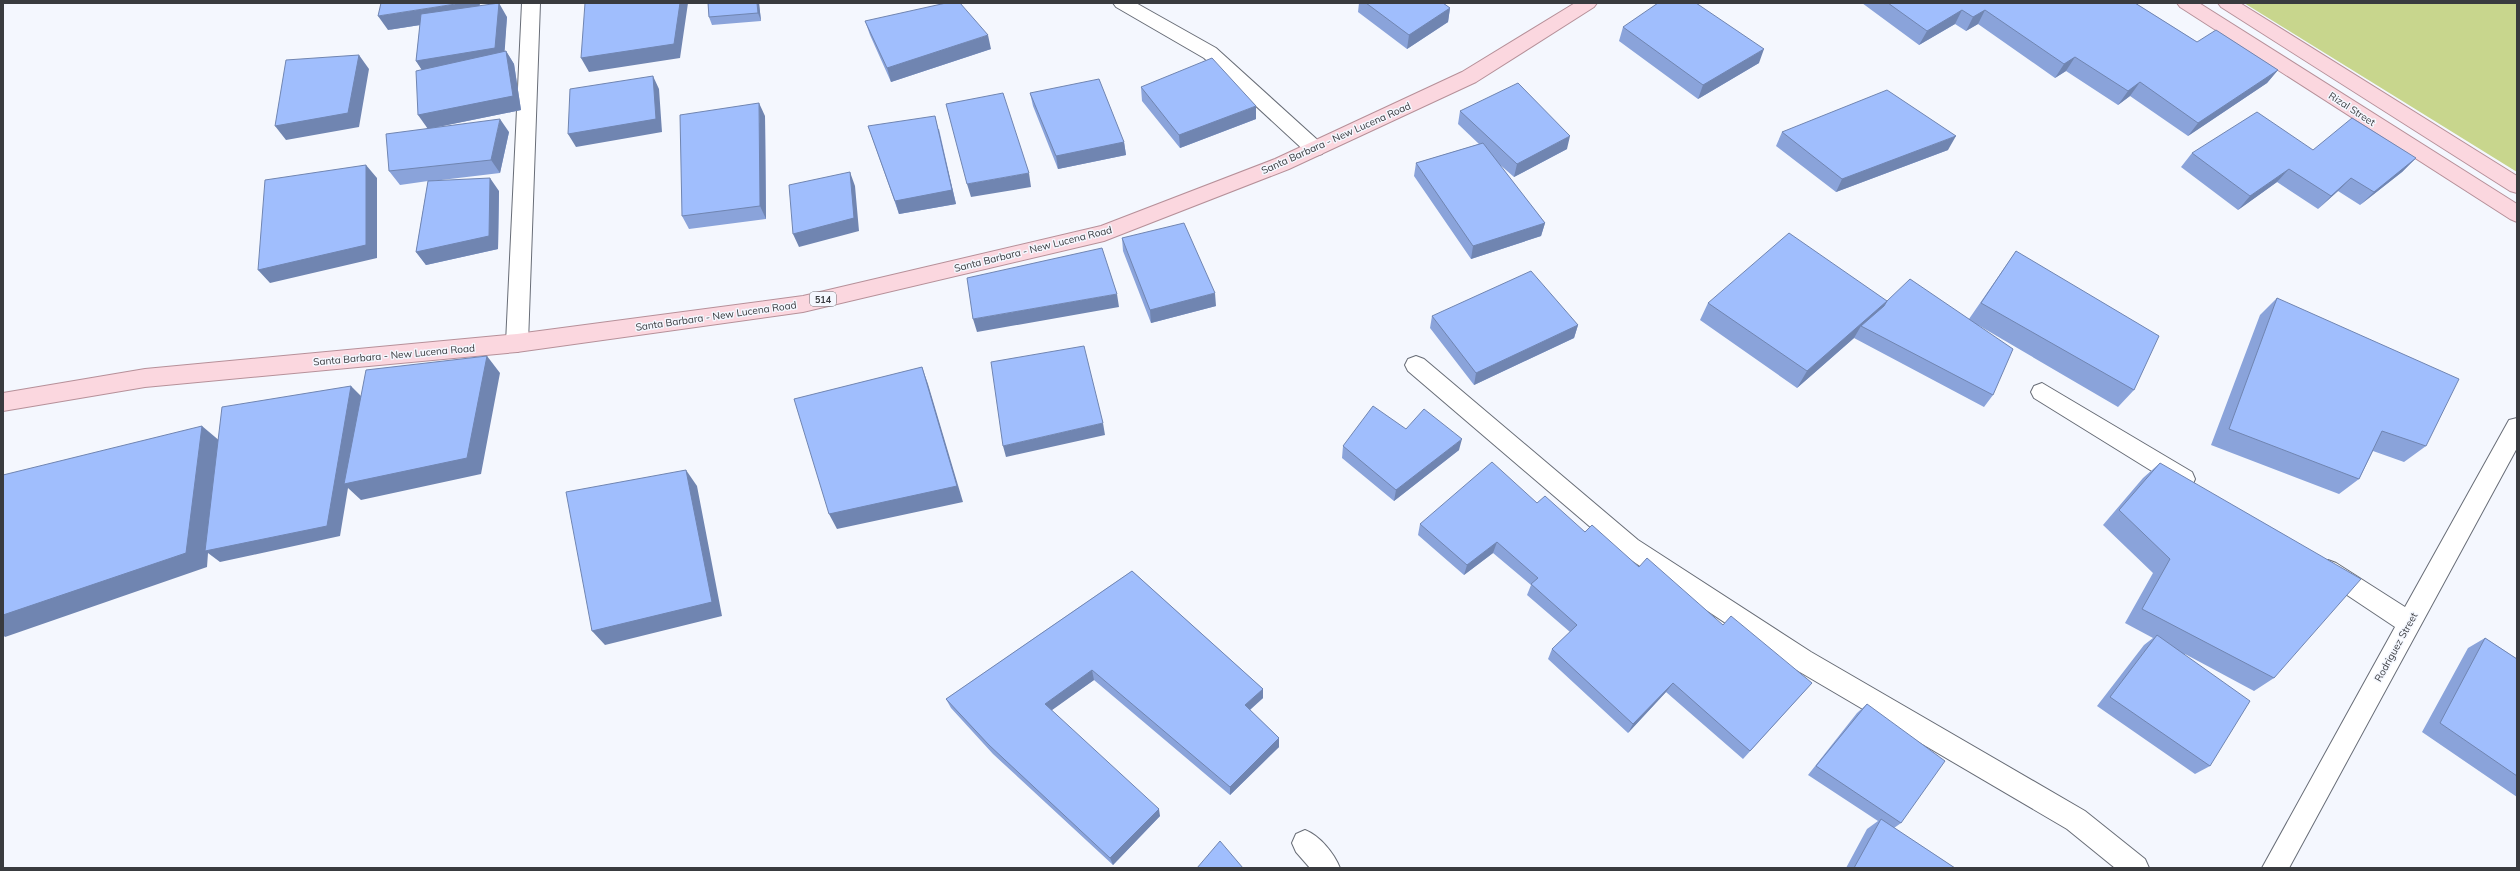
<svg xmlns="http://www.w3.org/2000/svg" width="2520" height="871" viewBox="0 0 2520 871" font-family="Mulish,sans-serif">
	<rect width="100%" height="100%" fill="#f4f7fe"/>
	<path fill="#c8d68d" d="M2244,3H2517V172Z"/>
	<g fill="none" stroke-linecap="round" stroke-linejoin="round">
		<defs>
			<path id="street" d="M522,3H540L528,343L524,349L517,352L510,349L506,343Z
				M1113,3H1136L1216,48L1322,144L1325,149L1322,154L1315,156L1308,154L1204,58L1116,7Z
				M1416,356L1424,359L1638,540L1811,652L2085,811L2145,859L2149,868H2115L2067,829L1793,668L1622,554L1408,371L1405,365L1408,359Z
				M2042,383L2192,472L2195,479L2192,486L2184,489L2176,486L2034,398L2031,392L2034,386Z
				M2517,418V448L2289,868H2262L2395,627L2320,577L2316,570L2320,563L2328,560L2336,563L2405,607L2509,420Z
				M1305,830C1320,836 1334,853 1340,868H1310L1296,852L1292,843L1296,834Z"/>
			<path id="primary" d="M1575,3H1597L1594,7L1476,82L1289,169L1104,241L803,312L517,352L145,387L3,411V393L145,369L517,334L803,296L1101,226L1275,159L1462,72Z
				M2177,3H2199L2517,204V222L2510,219L2180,7Z
				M2218,3H2240L2517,176V193L2510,191L2221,7Z"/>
		</defs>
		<use href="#street" stroke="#686d77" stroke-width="2"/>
		<use href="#primary" stroke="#b69099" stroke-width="2"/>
		<use href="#street" fill="#fff" fill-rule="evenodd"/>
		<use href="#primary" fill="#fbd7df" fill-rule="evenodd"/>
	</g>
	<path fill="#8aa3da" d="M480,3L479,6L507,17L504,51H506L514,64L521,110L432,128L509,132L500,173L433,181L499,191L498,249L426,265L416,252L428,181L400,185L389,171L427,128L422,69L416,61L420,25L388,30Z
		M708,3H759L761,21L712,25L709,17Z
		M1359,3H1443L1450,8L1448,22L1407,49L1358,12Z
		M1862,3H2135L2197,42L2278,70L2267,83L2188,136L2130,96L2118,105L2066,71L2055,78L1978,24L1966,31L1955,24L1919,45Z
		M865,21L991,49L891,82L870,35Z
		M1623,27L1759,63L1698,99L1619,41Z
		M1141,87L1256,119L1180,148L1142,101Z
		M1030,93L1124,142L1126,155L1058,169L1033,106Z
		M1460,111L1567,149L1514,177L1498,163L1545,223L1541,236L1471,259L1414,176L1416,163L1479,144L1458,124Z
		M765,116L766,219L689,229L682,216Z
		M868,126L939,129L956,204L899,214Z
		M1782,132L1948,150L1836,192L1776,146Z
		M2313,150L2416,158L2402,172L2360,205L2338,191L2318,209L2277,182L2238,210L2181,167L2192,153Z
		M1122,238L1216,306L1151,323L1123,251Z
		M2016,251L2134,390L2118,407L1978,325L1993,395L1984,407L1854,338L1797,388L1700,320L1708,303L1887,301L1969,319Z
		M2277,298L2426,446L2404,462L2373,451L2359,479L2339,494L2211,445L2260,315Z
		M1432,316L1578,325L1574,338L1474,385L1430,328Z
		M1406,429L1459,450L1394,501L1342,458L1343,446Z
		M2160,463L2274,678L2254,691L2185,654L2210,766L2195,774L2097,706L2144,645L2153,638L2125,623L2153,573L2103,525L2143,478Z
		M1537,503L1585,532L1639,567L1723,625L1812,683L1743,759L1666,692L1628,733L1548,659L1552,649L1570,632L1527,595L1531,585L1493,553L1464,575L1418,535L1420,524Z
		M1132,571L1263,689V698L1250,710L1279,738V747L1230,795L1094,680L1051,710L1160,816L1113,865L993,754L951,708L946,699Z
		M2485,638L2517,659V797L2422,732L2468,648Z
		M1867,704L1901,823L1894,828L1955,868H1846L1867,829L1878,821L1808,775L1857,713Z"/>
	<path fill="#7085b1" d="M462,3H480L478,16L388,30L378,16Z
		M499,3L507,17L504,61L425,75L416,61Z
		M680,3H688L680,58L589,72L581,58Z
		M757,3H759L761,21L758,13Z
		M1450,8L1448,22L1407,49L1409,35Z
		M1962,10L1955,24L1919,45L1927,31Z
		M1985,10L1978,24L1966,31L1973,17Z
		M988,35L991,49L891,82L887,68Z
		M1764,49L1759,63L1698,99L1703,85Z
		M506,51L514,64L521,110L428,129L418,115Z
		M359,55L369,69L359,127L286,140L275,126Z
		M2075,57L2066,71L2055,78L2064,64Z
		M2278,70L2267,83L2188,136L2198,123Z
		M653,76L659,89L662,132L576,147L568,134Z
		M2140,82L2130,96L2118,105L2128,91Z
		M759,103L765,116L766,219L760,206Z
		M1256,106V119L1180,148L1179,135Z
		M935,116L956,204L899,214L895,201Z
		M500,119L509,132L500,173L491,160Z
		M1570,136L1567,149L1514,177L1517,164Z
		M1956,136L1948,150L1836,192L1842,179Z
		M1124,142L1126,155L1058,169L1056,156Z
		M2416,158L2402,172L2360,205L2374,192Z
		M366,165L377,178V258L270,283L258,270Z
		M2289,169L2277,182L2238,210L2250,196Z
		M850,172L855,186L859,231L799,247L793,234Z
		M1029,173L1031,187L971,197L967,184Z
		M490,178L499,191L498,249L426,265L416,252Z
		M2351,178L2338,191L2318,209L2331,196Z
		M1545,223L1541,236L1471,259L1473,246Z
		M1215,293L1216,306L1151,323L1150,310Z
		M1117,294L1119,307L977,332L973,319Z
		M1887,301L1877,319L1861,326L1854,338L1797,388L1807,371Z
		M1578,325L1574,338L1474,385L1476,373Z
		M487,356L500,373L481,474L361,500L348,488L340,536L220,562L208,553L207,567L5,637L3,635V615L202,426L221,442L351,386L363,398Z
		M922,367L928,384L963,502L837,529L829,514Z
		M1103,423L1105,435L1006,457L1003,446Z
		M1462,439L1459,450L1394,501L1396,490Z
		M686,470L697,486L722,616L605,645L592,631Z
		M1497,542L1493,553L1464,575L1467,565Z
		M1092,670L1094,680L1048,713L1045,704Z
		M1673,683L1666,692L1628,733L1633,724Z
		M1263,689V698L1245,714V705Z
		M1279,738V747L1230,795V787Z
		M1159,809L1160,816L1113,865L1110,858Z"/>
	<path fill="#a0befd" stroke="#7085b1" d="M381,3H462L378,16Z
		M499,3L495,48L416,61L421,14Z
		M585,3H680L674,44L581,58Z
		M708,3H757L758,13L709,17Z
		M946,3H960L988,35L887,68L865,21Z
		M1366,3H1443L1450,8L1409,35Z
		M1658,3H1696L1764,49L1703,85L1623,27Z
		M1888,3H2135L2197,42L2216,30L2278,70L2198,123L2140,82L2128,91L2075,57L2064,64L1985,10L1973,17L1962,10L1927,31Z
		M506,51L513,96L418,115L416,71Z
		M359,55L348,113L275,126L286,60Z
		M1212,58L1256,106L1179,135L1141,87Z
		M653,76L656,119L568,134L570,89Z
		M1099,79L1124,142L1056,156L1030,93Z
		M1518,83L1570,136L1517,164L1460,111Z
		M1887,90L1956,136L1842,179L1782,132Z
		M1003,93L1029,173L967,184L946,104Z
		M759,103L760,206L682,216L680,115Z
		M2257,112L2313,150L2352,118L2416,158L2374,192L2351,178L2331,196L2289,169L2250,196L2192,153Z
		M935,116L952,190L895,201L868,126Z
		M500,119L491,160L389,171L386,134Z
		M1483,143L1545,223L1473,246L1416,163Z
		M366,165V245L258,270L265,180Z
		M850,172L854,218L793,234L789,185Z
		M490,178L489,236L416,252L428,181Z
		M1184,223L1215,293L1150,310L1122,238Z
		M1789,233L1887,301L1807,371L1708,303Z
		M1102,248L1117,294L973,319L967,278Z
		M2016,251L2159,336L2134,390L1981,303Z
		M1531,271L1578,325L1476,373L1432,316Z
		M1910,279L2013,349L1993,395L1861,326L1884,306L1887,301Z
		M2277,298L2459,379L2426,446L2382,431L2359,479L2229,429Z
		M1084,346L1103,423L1003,446L991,362Z
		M487,356L467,458L344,484L366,370Z
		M922,367L957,486L829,514L794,399Z
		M351,386L327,526L205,551L222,407Z
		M1373,406L1406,429L1424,409L1462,439L1396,490L1343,446Z
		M202,426L186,553L3,615V475Z
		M1492,462L1537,503L1545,496L1585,532L1592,525L1639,567L1647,558L1723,625L1731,616L1812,683L1750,751L1673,683L1633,724L1552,649L1577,625L1531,584L1538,578L1497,542L1467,565L1420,524Z
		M2160,463L2361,579L2274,678L2142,609L2170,559L2119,510Z
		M686,470L712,602L592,631L566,492Z
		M1132,571L1263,689L1245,705L1279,738L1230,787L1092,670L1045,704L1159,809L1110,858L989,745L946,699Z
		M2157,635L2250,701L2210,766L2110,697Z
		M2485,638L2517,659V776L2440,723Z
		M1867,704L1945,761L1901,823L1816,766Z
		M1881,819L1955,868H1854Z
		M1220,841L1243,868H1197Z"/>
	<g text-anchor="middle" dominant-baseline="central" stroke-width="3" stroke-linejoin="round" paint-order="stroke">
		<rect fill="#f4f7fe" stroke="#717378" stroke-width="1" x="810" y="292" width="26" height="14" rx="3"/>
		<g font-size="9" font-weight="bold" fill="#393b3f">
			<text x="823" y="299">514</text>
		</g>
		<g font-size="10" fill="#393b3f" stroke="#f4f7fe">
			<text transform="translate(2352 109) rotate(33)">Rizal Street</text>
			<text transform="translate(1336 138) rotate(-24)">Santa Barbara - New Lucena Road</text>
			<text transform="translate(1033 249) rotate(-14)">Santa Barbara - New Lucena Road</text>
			<text transform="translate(716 316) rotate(-8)">Santa Barbara - New Lucena Road</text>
			<text transform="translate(394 355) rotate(-5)">Santa Barbara - New Lucena Road</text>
			<text transform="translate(2396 647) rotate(-61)">Rodriguez Street</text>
		</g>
	</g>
	<rect width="2520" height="871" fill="none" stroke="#393b3f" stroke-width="8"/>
</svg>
